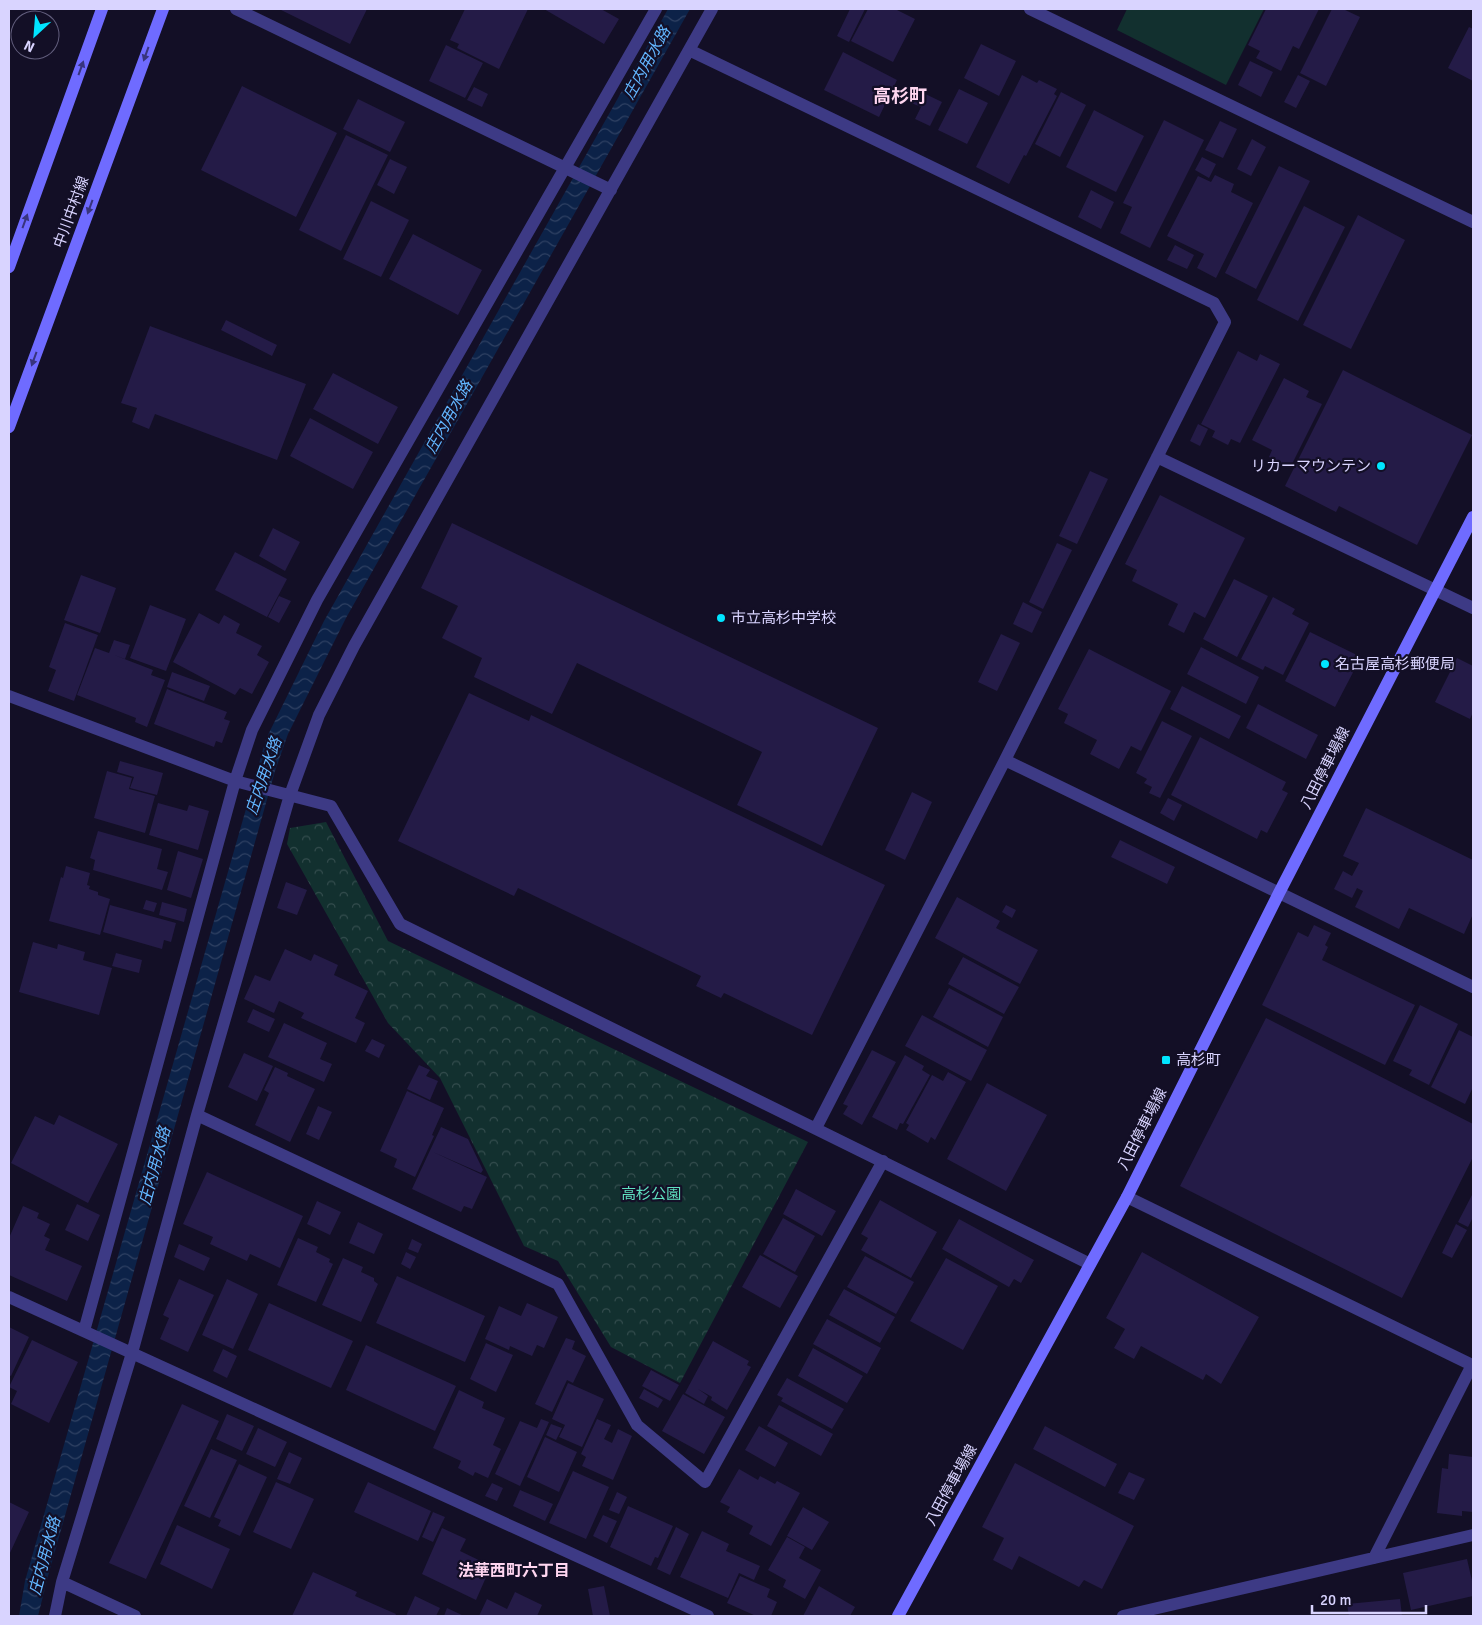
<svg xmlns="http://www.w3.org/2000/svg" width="1482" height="1625" viewBox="0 0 1482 1625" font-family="Signika,'Noto Sans JP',sans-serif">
	<defs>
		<pattern id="forest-crowns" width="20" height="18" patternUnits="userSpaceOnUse" patternTransform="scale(1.25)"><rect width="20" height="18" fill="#12302f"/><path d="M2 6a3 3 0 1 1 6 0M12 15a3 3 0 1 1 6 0" fill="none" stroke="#344d4e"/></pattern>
		<pattern id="water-waves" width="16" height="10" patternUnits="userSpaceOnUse" patternTransform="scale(1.25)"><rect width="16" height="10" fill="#0c2248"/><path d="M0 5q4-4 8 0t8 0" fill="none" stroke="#2f4163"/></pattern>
	</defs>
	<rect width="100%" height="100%" fill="#130f26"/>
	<path fill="#12302f" d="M1127,9H1264L1226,85L1117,30Z"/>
	<path fill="url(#forest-crowns)" d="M326,822L388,941L808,1142L680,1383L611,1347L558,1261L524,1246L440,1078L388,1023L287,844L290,828Z"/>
	<path fill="url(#water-waves)" d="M668,9H690L346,618L288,734L275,771L48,1576L38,1616H19L25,1581L266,739L324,621Z"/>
	<path fill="#241b47" d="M279,9H367L350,44Z
		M465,9H528L499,69L457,48L459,44L450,40Z
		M544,9H601L619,19L604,44Z
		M850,9H865L849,42L837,36Z
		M868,9H895L915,19L893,62L851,41Z
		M1266,9H1319L1299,49L1293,46L1281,71L1256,58L1260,51L1248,45Z
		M1332,9H1343L1360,17L1326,86L1300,73Z
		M1469,27L1473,29V81L1448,68Z
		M981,44L1016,61L999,96L964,78Z
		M446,45L483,63L465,98L429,81Z
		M843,52L897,80L879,117L824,90Z
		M1250,61L1273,72L1261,97L1238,85Z
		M1022,75L1037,83L1039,80L1057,89L1054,94L1057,96L1026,156L1024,155L1009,184L976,167Z
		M1298,75L1310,81L1296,108L1284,102Z
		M242,86L337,133L296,217L201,170Z
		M474,87L488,94L482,107L467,100Z
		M915,89L942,102L930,126L915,119L921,107L909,102Z
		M959,89L988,103L967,144L938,130Z
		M1061,92L1086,105L1060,157L1035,144Z
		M358,99L405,122L390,152L343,129Z
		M1094,110L1144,136L1116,192L1066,167Z
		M1164,120L1204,140L1150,248L1120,233L1132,207L1123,203Z
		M1220,121L1237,129L1223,158L1205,150Z
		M346,135L388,155L341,251L299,230Z
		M1252,139L1266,147L1251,176L1237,169Z
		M1202,157L1216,164L1209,178L1195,170Z
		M390,159L407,167L394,194L377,185Z
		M1279,166L1310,181L1256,289L1225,273Z
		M1215,175L1234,184L1231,192L1253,203L1216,278L1197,268L1204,254L1167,236L1198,176L1211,182Z
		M1091,190L1114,202L1101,229L1078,217Z
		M371,201L409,220L381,277L343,259Z
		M1304,206L1345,227L1298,321L1257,300Z
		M1358,215L1405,240L1351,349L1303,325Z
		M413,234L482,270L458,315L389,279Z
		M1175,245L1194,255L1187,269L1167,260Z
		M226,320L277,345L272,356L221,330Z
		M150,326L306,384L277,460L155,414L149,429L132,422L137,408L121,403Z
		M1238,351L1257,361L1260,354L1280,364L1240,443L1231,439L1228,445L1212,437L1215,431L1201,424Z
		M1343,370L1472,435L1417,545L1339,506L1336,512L1285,486Z
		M333,373L398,407L378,444L313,409Z
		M1284,378L1309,391L1306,397L1322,404L1290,468L1269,457L1272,450L1252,440Z
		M310,418L373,452L353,489L290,456Z
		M1198,424L1208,429L1200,446L1190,441Z
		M1090,471L1108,479L1077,544L1059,536Z
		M1160,495L1245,538L1205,618L1194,612L1184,633L1168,625L1178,604L1132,581L1137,570L1125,564Z
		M452,523L878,728L822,846L737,805L762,752L577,663L552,714L474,677L482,658L442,638L458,606L421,588Z
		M273,528L300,542L285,571L259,556Z
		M1057,543L1072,550L1043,609L1029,602Z
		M235,552L287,579L267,617L215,590Z
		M81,575L116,588L100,633L64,620Z
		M1234,579L1268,596L1237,657L1203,639Z
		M279,596L291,601L279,623L268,617Z
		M1273,597L1295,609L1292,614L1309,623L1283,675L1265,666L1263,670L1241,659Z
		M1023,602L1042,612L1032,633L1013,624Z
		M150,605L186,619L166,671L130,658Z
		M199,613L219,624L224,615L240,624L236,633L262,646L257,655L269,662L252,694L240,688L235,695L173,662Z
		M65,623L98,635L74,701L48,691L56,670L49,667Z
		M1310,632L1361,657L1335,707L1285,681Z
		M1001,634L1020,643L997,691L978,682Z
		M114,640L130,645L125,659L114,655L153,670L151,675L165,680L147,727L135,722L136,718L77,695L95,648L109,653Z
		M1201,647L1259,677L1246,704L1187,674Z
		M1089,649L1171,691L1141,751L1131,746L1119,769L1090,754L1097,740L1064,723L1068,714L1058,709Z
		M1457,658L1473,666V712L1470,719L1435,702Z
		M172,672L210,686L204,701L167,687Z
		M1182,686L1241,716L1229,739L1170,709Z
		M167,689L227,712L224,719L230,721L222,743L216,741L214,747L154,724Z
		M469,693L529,721L531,715L885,885L812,1035L724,993L721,998L696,986L701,976L518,888L514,896L398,841Z
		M1258,704L1318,735L1306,759L1246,728Z
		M1162,721L1192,736L1160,798L1149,793L1152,787L1144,783L1147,779L1136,773Z
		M1200,737L1286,782L1282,790L1288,793L1267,833L1261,830L1257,839L1171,795Z
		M120,761L163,773L157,795L130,788L134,777L117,772Z
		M107,771L132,778L129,789L155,796L145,833L94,818Z
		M912,792L932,802L905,860L885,850Z
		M1168,798L1182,805L1174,821L1160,813Z
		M158,803L187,811L189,805L209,811L198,850L149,835Z
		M1366,808L1473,860V914L1464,934L1409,908L1399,929L1355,907L1363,891L1357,888L1352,898L1334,889L1343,871L1352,876L1359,863L1343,856Z
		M98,831L162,849L157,869L168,872L162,890L93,870L95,860L90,858Z
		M1120,840L1175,867L1167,884L1111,857Z
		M178,851L203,859L191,898L167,890Z
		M66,866L90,873L87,885L90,886L89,889L98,892V895L110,899L100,935L49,921L61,877L63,878Z
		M286,882L307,890L297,915L277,908Z
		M957,897L1000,921L996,928L1038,950L1020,984L935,938Z
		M146,900L157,903L154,912L143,909Z
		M162,902L187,909L184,922L159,915Z
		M110,905L176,923L171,942L164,940L162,949L103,932Z
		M1006,905L1016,910L1012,918L1002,912Z
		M1314,925L1331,933L1325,945L1328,947L1322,960L1415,1005L1385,1065L1262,1005L1298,932L1308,937Z
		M33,942L57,949L58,944L85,952L83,960L112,968L99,1015L19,992Z
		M285,949L311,961L314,954L338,965L334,975L368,991L355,1018L365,1023L356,1043L301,1018L304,1013L279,1001L274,1013L244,999L255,975L270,981Z
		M116,953L142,960L139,973L112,966Z
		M963,957L1019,987L1004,1014L948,984Z
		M949,988L1003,1017L988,1047L933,1017Z
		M1420,1005L1458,1024L1429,1085L1409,1075L1412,1070L1393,1061Z
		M253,1009L275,1019L269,1032L247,1022Z
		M922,1015L987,1050L971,1081L905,1046Z
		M1266,1018L1473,1124V1157L1402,1298L1180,1186Z
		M284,1023L327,1043L320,1059L332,1064L324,1082L268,1057Z
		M1459,1030L1473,1037V1087L1465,1104L1431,1087Z
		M372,1039L385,1045L379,1058L365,1051Z
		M872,1050L896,1062L862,1125L843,1114L848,1106L843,1104Z
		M244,1053L273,1066L257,1101L228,1087Z
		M905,1055L924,1066L922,1070L930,1075L903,1124L900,1123L897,1130L872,1117Z
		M419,1065L430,1070L426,1076L438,1081L430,1100L407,1089Z
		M275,1067L288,1073L287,1076L315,1089L290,1142L255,1125L269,1093L264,1090Z
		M948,1072L966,1082L935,1140L931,1137L928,1143L906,1130L909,1125L906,1123L932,1075L943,1081Z
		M987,1083L1047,1115L1006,1191L947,1159Z
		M407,1091L444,1108L432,1135L434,1136L415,1177L394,1167L397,1159L380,1151Z
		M318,1106L332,1112L319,1140L306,1134Z
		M59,1115L118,1144L88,1203L11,1163L35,1116L54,1125Z
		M441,1127L468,1139L483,1170L481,1173L433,1152L487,1177L472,1209L464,1206L461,1212L412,1189Z
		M207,1172L303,1216L280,1268L250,1254L247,1261L210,1244L213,1237L183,1224Z
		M796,1189L836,1211L822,1236L783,1214Z
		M1472,1195L1473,1196V1217L1468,1227L1458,1222Z
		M880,1200L937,1232L911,1278L861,1250L868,1238L861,1234Z
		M317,1201L341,1212L330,1235L307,1224Z
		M77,1204L100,1215L88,1241L65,1230Z
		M23,1206L39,1213L37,1218L50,1224L44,1236L50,1239L45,1250L82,1266L67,1301L9,1275V1238Z
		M783,1218L815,1236L795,1272L763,1254Z
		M959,1219L1034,1260L1021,1283L1014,1279L1009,1287L942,1249Z
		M358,1222L383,1234L374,1254L349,1243Z
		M1456,1224L1467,1230L1452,1258L1442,1253Z
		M298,1238L318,1247L316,1252L330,1259L329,1262L333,1264L316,1302L277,1285Z
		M412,1239L422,1244L418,1253L408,1249Z
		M179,1244L210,1258L204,1271L174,1257Z
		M406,1252L416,1257L410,1269L401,1264Z
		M1142,1252L1259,1317L1221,1384L1206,1374L1203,1380L1141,1346L1134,1359L1114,1348L1125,1329L1106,1318Z
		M760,1255L798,1276L780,1308L742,1287Z
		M865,1256L914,1282L896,1314L847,1287Z
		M343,1258L363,1267L361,1272L374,1278V1281L378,1284L361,1322L322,1305Z
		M946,1258L998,1286L963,1350L910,1321Z
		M397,1276L485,1316L465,1362L376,1323Z
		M179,1279L214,1295L188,1352L160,1339L169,1318L163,1315Z
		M227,1279L258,1294L233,1349L202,1335Z
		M844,1289L895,1317L880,1343L829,1315Z
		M269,1303L353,1341L331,1388L248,1350Z
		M527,1303L558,1317L544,1348L537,1345L532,1356L510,1346L509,1350L485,1339L499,1306L521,1316Z
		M827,1319L881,1348L867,1374L813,1344Z
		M9,1327L29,1337L11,1376L9,1375Z
		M566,1338L575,1341L572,1349L586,1356L573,1383L567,1380L552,1412L535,1404Z
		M32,1340L78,1362L49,1423L11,1404L17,1391L9,1387Z
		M713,1341L749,1361L747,1365L751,1367L727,1410L711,1400L712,1397L698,1389L708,1396L704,1404L685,1393Z
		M486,1343L513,1355L496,1392L470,1379Z
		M366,1345L456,1386L435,1431L346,1390Z
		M813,1348L863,1376L847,1403L798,1376Z
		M223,1349L237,1356L227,1378L213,1371Z
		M651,1370L679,1385L670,1401L642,1386Z
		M787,1378L844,1409L832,1429L781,1401L783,1398L777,1395Z
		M568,1383L604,1399L582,1447L559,1437L565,1425L552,1419Z
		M644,1389L663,1400L658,1408L639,1398Z
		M459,1390L484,1402L482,1408L505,1418L493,1445L501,1449L488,1478L475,1472L473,1476L458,1468L461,1461L433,1448Z
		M683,1394L725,1417L704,1454L662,1431Z
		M182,1404L219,1421L146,1579L109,1563Z
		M779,1405L833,1434L821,1456L767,1426Z
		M227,1414L254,1426L242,1451L216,1439Z
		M541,1419L549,1422L520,1486L495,1474L520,1421L537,1428Z
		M597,1419L611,1425L604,1439L612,1443L618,1429L632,1436L613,1480L582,1466L586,1457L581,1454Z
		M551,1424L562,1428L556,1440L546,1435Z
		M759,1426L788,1443L775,1467L745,1450Z
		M1045,1426L1117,1464L1105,1487L1033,1449Z
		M258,1428L287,1442L275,1467L246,1454Z
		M545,1437L577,1452L559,1492L527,1477Z
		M211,1449L237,1460L210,1518L184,1506Z
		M289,1452L302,1458L290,1484L277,1479Z
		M1449,1454L1473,1457V1512L1462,1511V1516L1437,1513L1442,1468L1448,1469Z
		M1015,1463L1134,1526L1102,1589L1084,1580L1079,1587L1019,1556L1012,1570L993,1560L1004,1538L982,1527Z
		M239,1464L267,1477L240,1536L218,1526L221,1520L214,1517Z
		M739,1469L758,1480L760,1476L775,1484L777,1481L800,1493L771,1546L749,1534L753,1526L727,1512L730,1507L720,1502Z
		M573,1471L609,1487L586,1539L549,1523Z
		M1129,1472L1145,1479L1134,1500L1118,1493Z
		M276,1482L314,1499L291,1549L253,1532Z
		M368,1482L431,1511L418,1541L354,1512Z
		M492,1483L503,1488L497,1501L485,1496Z
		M520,1490L553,1504L545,1521L513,1506Z
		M617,1492L627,1497L619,1514L609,1510Z
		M9,1502L29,1512L9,1555Z
		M628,1506L673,1526L658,1558L655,1557L651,1566L610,1547Z
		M803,1507L829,1522L812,1550L787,1536Z
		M433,1512L445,1517L433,1542L422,1537Z
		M603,1515L617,1521L607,1543L593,1536Z
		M177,1525L230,1549L212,1589L160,1564Z
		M676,1527L689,1534L670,1575L657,1569Z
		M442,1528L466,1539L460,1551L491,1566L476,1600L422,1574Z
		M702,1531L729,1544L726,1551L760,1566L754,1580L739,1573L728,1598L680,1577Z
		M787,1537L805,1547L799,1558L821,1570L805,1599L783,1587L786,1580L768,1570Z
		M1467,1559L1473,1585V1596L1411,1610L1403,1573Z
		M313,1572L357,1592L355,1596L396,1614L395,1616H292Z
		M740,1576L770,1589L767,1597L777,1602L771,1616H756L727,1603Z
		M604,1586L610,1616H593L588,1589Z
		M819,1586L855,1607L850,1616H803Z
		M515,1592L542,1605L537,1616H479L487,1599L507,1609Z
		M415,1596L440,1608L436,1616H406Z
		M1400,1599L1402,1616H1349L1347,1604Z
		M447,1608L464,1616H444Z"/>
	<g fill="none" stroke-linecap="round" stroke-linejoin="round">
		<path stroke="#3d3a85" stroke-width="12" d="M236,9L611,190
			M1030,9L1473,222
			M689,50L1214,303L1225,322L1005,760L816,1128
			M1157,457L1473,608
			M9,696L235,781L331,806L400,924L1090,1264
			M1005,760L1473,987
			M197,1115L558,1284L637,1425L705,1482L883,1161
			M1127,1197L1472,1365L1374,1558
			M9,1297L708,1616
			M84,1331L235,781L252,730L317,600L656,9
			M62,1582L135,1616
			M55,1616L62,1582L132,1353L197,1115L290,795L319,715L354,646L712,9
			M1123,1616L1473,1535"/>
		<path stroke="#6f6bff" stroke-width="12" d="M9,267L102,9
			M9,427L163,9
			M898,1616L1127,1197L1279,893L1473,517"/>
	</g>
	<defs><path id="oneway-solid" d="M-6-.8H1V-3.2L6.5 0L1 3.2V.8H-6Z" transform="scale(1.25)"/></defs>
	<g fill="#38347d">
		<use href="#oneway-solid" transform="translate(146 54) rotate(110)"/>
		<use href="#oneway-solid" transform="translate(81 68) rotate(-70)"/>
		<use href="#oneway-solid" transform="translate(90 207) rotate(110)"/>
		<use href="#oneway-solid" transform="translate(25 221) rotate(-70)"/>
		<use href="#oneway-solid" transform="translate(34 359) rotate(110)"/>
	</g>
	<g fill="#00e5ff" stroke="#130f26" stroke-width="2">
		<circle cx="1381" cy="466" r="5"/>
		<circle cx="721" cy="618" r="5"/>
		<circle cx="1325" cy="664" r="5"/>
		<rect x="1161" y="1055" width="10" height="10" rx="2.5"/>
	</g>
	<g text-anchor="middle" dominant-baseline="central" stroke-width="4.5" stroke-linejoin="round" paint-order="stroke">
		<g font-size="15" fill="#d9d4ff" stroke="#130f26">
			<text transform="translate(71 212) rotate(-70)">中川中村線</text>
			<text transform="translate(1325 768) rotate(-63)">八田停車場線</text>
			<text transform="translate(1142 1129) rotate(-63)">八田停車場線</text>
			<text transform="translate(951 1485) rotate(-61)">八田停車場線</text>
		</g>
		<g font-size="15" fill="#d9d4ff" stroke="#130f26" text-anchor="start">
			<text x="1371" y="466" text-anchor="end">リカーマウンテン</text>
			<text x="731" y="618">市立高杉中学校</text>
			<text x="1335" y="664">名古屋高杉郵便局</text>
			<text x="1176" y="1060">高杉町</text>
		</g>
		<g font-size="15" fill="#5fe0c0" stroke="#130f26">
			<text x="651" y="1194">高杉公園</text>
		</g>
		<g font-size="16" font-style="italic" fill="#62b6ff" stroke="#130f26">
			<text transform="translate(647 63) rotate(-61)">庄内用水路</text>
			<text transform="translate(449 417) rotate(-61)">庄内用水路</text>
			<text transform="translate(264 776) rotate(-71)">庄内用水路</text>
			<text transform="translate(155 1166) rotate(-75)">庄内用水路</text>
			<text transform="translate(45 1556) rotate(-75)">庄内用水路</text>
		</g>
		<g font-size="16" font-weight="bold" fill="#ffd6f0" stroke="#130f26">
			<text x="514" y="1571">法華西町六丁目</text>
		</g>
		<g font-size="18" font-weight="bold" fill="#ffd6f0" stroke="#130f26">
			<text x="900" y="96">高杉町</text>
		</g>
	</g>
	<rect width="1482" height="1625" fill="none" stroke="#d9d4ff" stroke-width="20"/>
	<g transform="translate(35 35) rotate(206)"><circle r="24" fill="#130f26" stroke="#625e7d"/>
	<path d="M0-4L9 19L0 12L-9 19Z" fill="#00e5ff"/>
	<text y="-8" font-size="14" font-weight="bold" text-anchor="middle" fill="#d9d4ff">N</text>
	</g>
	<path d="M1312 1605v8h114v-8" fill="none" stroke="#d9d4ff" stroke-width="2.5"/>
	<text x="1320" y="1605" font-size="15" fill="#d9d4ff" stroke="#130f26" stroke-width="4" paint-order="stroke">20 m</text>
</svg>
